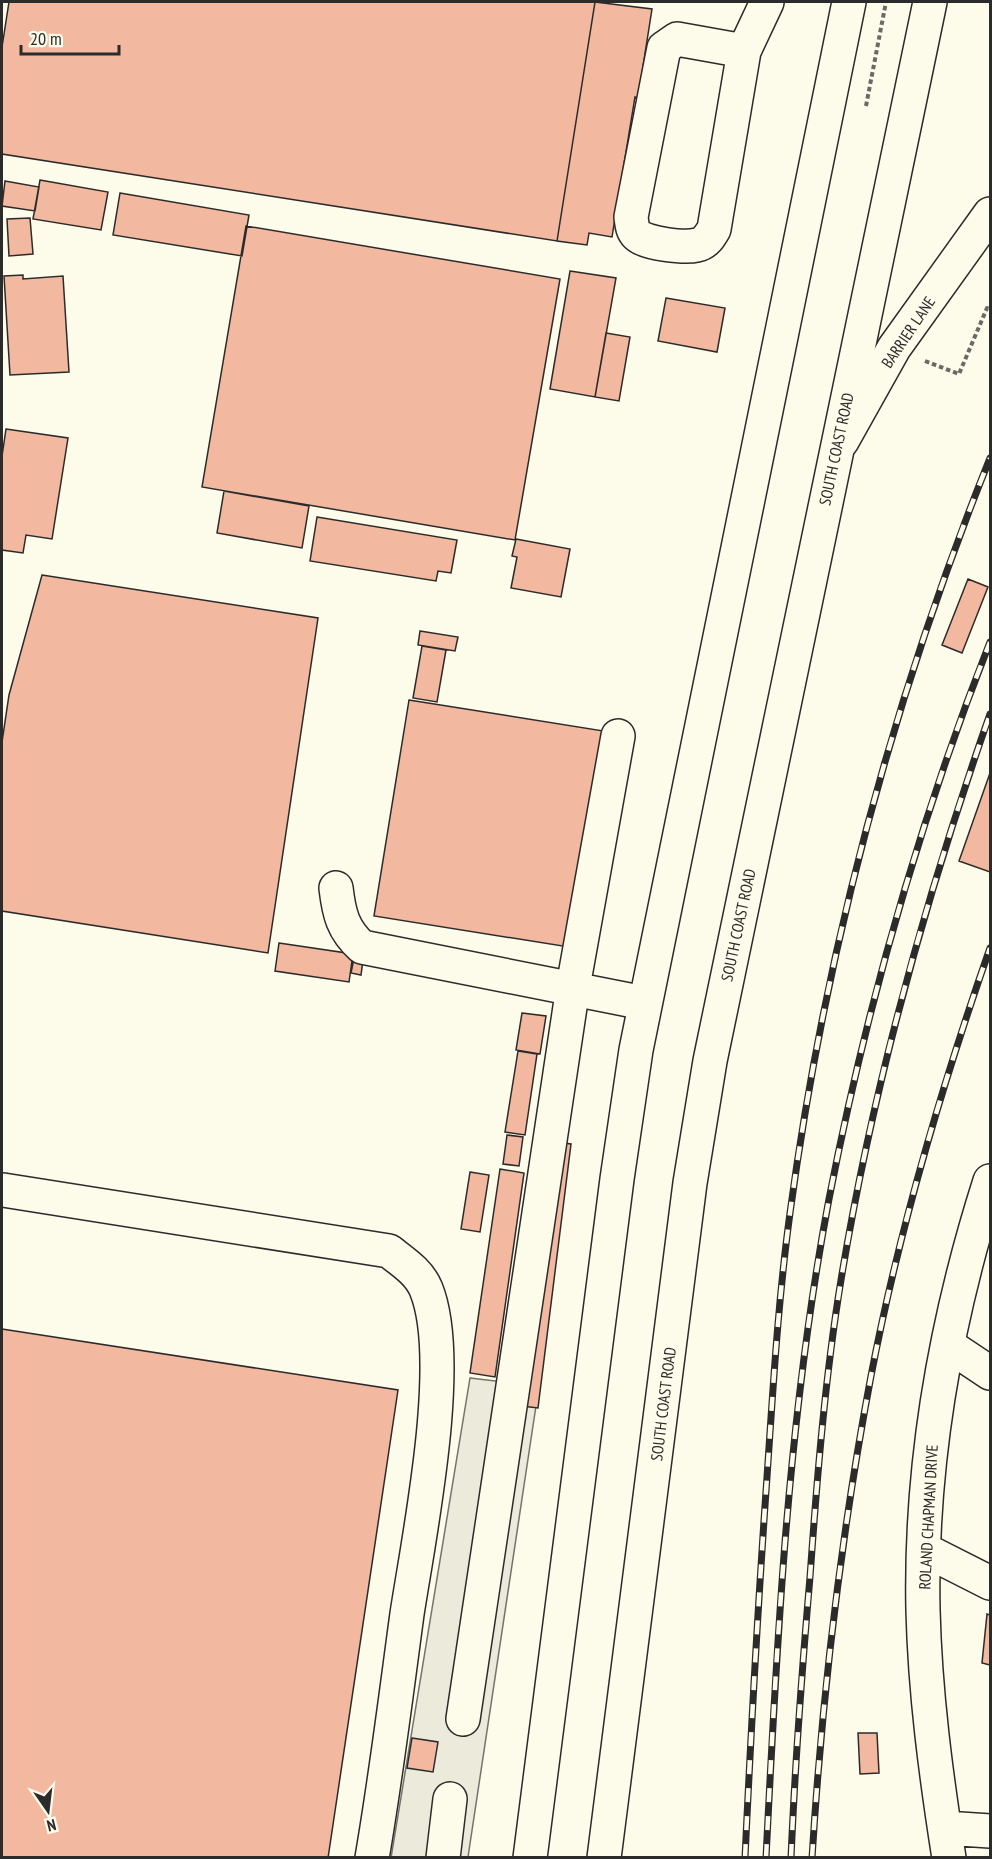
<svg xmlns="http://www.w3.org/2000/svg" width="992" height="1859" viewBox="0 0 992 1859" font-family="'PT Sans Narrow',sans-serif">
	<rect width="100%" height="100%" fill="#fdfbea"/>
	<path fill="#eceadb" stroke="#74746e" stroke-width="1.5" d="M470,1378L539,1386L468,1857L391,1858Z"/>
	<path fill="#f2b8a0" stroke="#2b2b2b" stroke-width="1.5" d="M9,2H595L557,241L2,154V47Z
		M595,2L652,9L638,98L635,97L612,237L589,233L587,245L557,241Z
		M40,180L108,192L101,230L33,219Z
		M5,181L39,187L35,211L2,206Z
		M120,193L249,215L242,256L113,235Z
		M30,218L33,254L9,256L7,219Z
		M246,226L560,279L515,540L202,487Z
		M570,271L616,278L595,397L550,389Z
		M23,275V279L63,276L69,372L10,375L4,276Z
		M666,298L725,308L717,352L658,341Z
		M606,333L630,337L619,401L595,397Z
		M6,429L68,438L52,539L26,535L23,553L2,550V456Z
		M224,491L309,506L302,548L217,533Z
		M317,517L457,540L451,573L438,571L436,581L310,561Z
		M516,539L570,549L561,597L511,588L517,557L512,556Z
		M42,575L318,618L268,953L2,911V742L9,695Z
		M968,579L988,587L962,653L942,645Z
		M420,631L458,637L455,651L418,645Z
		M422,646L446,650L437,702L413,698Z
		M409,700L610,732L575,948L374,916Z
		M990,773V872L959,861Z
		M279,943L353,954L349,982L275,971Z
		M354,958L363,960L361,975L351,973Z
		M522,1013L546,1016L540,1054L516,1050Z
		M518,1051L537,1054L525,1135L505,1132Z
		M507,1135L523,1137L519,1166L503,1164Z
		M548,1141L571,1144L538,1408L513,1405Z
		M500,1169L524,1173L495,1377L470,1373Z
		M470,1172L489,1175L480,1232L461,1229Z
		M2,1329L398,1390L328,1858H2Z
		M987,1614L990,1615V1665L982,1663Z
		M858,1733H877L879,1773L860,1774Z
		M412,1738L438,1742L433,1772L407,1768Z"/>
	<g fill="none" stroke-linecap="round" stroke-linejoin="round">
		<defs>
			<path id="minor" d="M744,51L677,39L664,48L631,217C632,224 632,230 637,235C646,244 685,248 697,245C706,243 710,236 714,229L744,51L767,2
				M842,441L894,348L990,214
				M336,888C339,914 343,930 362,947L644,1003
				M3,1190L389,1251C403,1262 419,1272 426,1289C455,1360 419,1536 407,1614C396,1695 386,1777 372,1858
				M948,1345L990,1373
				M925,1550L990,1583
				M463,1719L573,987L618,736
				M945,1828L990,1831
				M443,1858L450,1799
				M949,1858C936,1775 925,1693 923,1610C920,1464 946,1319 990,1181"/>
			<path id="highway" d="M530,1858L617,1179L636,1050L849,2
				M604,1858L690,1183L710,1061L930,2"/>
		</defs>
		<use href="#minor" stroke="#2b2b2b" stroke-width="36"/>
		<use href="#highway" stroke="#2b2b2b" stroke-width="36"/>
		<path stroke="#6a6964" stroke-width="4" stroke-dasharray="4.5 3" stroke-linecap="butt" d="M866,106L886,2
			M925,361L959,374L987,308L990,310"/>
		<use href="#minor" stroke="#fdfbea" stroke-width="33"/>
		<use href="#highway" stroke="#fdfbea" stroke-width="33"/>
		<defs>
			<path id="rail" d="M745,1858C751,1731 758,1604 767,1477C773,1389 778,1301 790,1213C825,953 892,701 990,458
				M766,1858C777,1638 788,1415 829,1199C866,1009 919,822 990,642
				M791,1858C795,1764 802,1670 810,1577C817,1478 825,1378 841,1280C873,1086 925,899 990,714
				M812,1858C822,1696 841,1535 871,1376C899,1230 941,1088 990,948"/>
		</defs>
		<use href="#rail" stroke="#2b2b2b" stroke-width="7"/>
		<use href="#rail" stroke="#fdfbea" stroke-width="4.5" stroke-dasharray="14" stroke-linecap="butt"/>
	</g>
	<g text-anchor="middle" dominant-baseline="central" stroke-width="4.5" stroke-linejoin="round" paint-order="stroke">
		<g font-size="16" fill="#2b2b2b" stroke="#fdfbea">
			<text transform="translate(908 332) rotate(-56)">BARRIER LANE</text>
			<text transform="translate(836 449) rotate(-78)">SOUTH COAST ROAD</text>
			<text transform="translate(738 925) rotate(-78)">SOUTH COAST ROAD</text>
			<text transform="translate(663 1404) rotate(-83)">SOUTH COAST ROAD</text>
			<text transform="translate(928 1517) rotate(-87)">ROLAND CHAPMAN DRIVE</text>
		</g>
	</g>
	<rect width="992" height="1859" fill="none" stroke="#2b2b2b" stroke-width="6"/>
	<g transform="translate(48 1811) rotate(166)" stroke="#fdfbea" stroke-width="4.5" paint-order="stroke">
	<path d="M0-4.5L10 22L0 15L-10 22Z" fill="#2b2b2b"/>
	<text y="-9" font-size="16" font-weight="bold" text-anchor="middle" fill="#2b2b2b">N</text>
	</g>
	<path d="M21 45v9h98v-9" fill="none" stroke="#2b2b2b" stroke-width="3"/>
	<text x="30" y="45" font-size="18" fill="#2b2b2b" stroke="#fdfbea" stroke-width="4.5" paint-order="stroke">20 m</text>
</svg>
